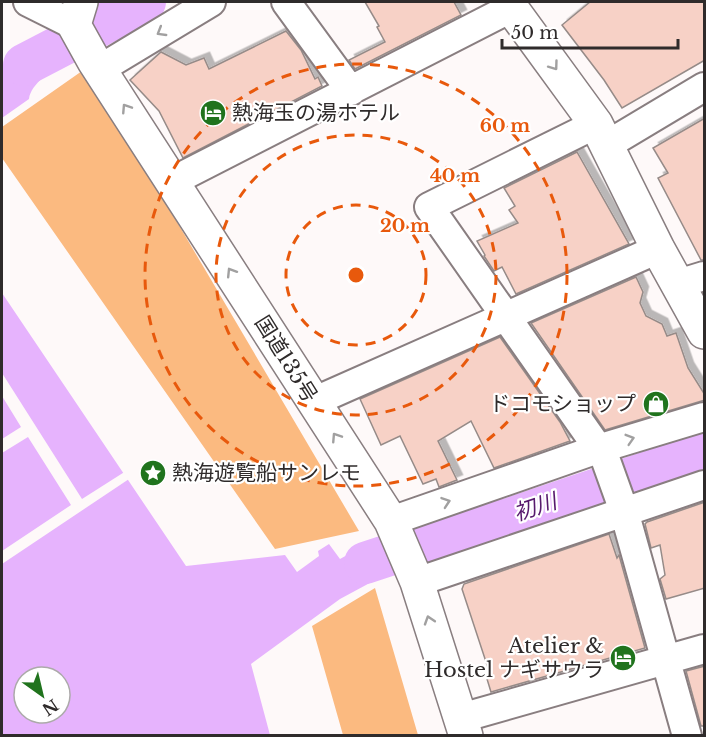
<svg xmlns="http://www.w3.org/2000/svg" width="706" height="737" viewBox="0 0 706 737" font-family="'Libre Baskerville','Noto Sans JP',serif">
	<defs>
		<filter id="shadow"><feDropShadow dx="5.5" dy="-5.5" stdDeviation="0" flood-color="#0004"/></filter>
	</defs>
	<rect width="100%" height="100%" fill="#fef9f9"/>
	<path fill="#fbba80" d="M82,71L157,188L359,531L275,549L2,158V127Z
		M375,588L418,735H343L312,626Z"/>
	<path fill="#e6b3fd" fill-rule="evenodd" d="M51,39L66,61C53,70 31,83 29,99L2,118V65Z
		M2,293L186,566L285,555L297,572L319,556L318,551L329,544L340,559L365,545L379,578L340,599L251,664L270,735H2ZM24,677H60V713H24Z
		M704,431V472L452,557L437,521Z"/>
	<path fill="#fef9f9" d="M2,373L82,499L126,471L129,479L2,564V551L71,505L28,437L2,453V439L21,427L2,396Z"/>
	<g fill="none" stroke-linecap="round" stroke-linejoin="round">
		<path stroke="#e6b3fd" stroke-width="42" d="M24,65L145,2
			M365,563L498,519"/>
	</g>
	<path fill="#f7d1c6" stroke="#968b88" stroke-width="1.5" filter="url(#shadow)" d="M365,2H454L461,15L355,69L349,60L385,42L377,27L379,26Z
		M590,2H705V60L622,108L604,80L562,25Z
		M286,31L301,50L315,79L318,77L322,86L183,158L159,111L130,80L161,52L186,65L204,58L209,69Z
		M705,118V260H701L658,178L668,173L653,148Z
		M577,152L629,244L516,294L502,267L494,271L484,256L485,255L477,241L518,223L509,210L515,206L504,188Z
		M636,277L643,292L640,303L646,316L662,324L667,336L676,333L688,368L705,395V400L605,430L531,323Z
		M500,337L560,422L570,441L494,468L471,421L438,441L457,480L439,487L436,479L423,484L400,436L381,445L360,399Z
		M705,502V588L666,599L660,579L665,575L660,545L651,548L645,524L647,522Z
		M609,534L617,558L619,555L645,648L491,692L487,679L491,677L462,589L464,584Z
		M705,666V726H701L686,671Z"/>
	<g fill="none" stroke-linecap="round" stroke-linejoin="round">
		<defs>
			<path id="minor" d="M28,2L74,25
				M286,2L351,91
				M100,69L211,2
				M596,124L429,207L605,458L624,511L687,736
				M607,145L704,87
				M173,181L511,8
				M678,284L704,276
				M313,402L658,249
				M391,521L598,449L704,417
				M417,582L704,485
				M461,718L704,649"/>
			<path id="highway" d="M81,2L74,25L94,61L391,521L417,582L466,736
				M507,2L596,124L658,249L704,332"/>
		</defs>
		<use href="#minor" stroke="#897e80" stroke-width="32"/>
		<use href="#highway" stroke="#897e80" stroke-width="36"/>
		<use href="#minor" stroke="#fff" stroke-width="28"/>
		<use href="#highway" stroke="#fff" stroke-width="33"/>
	</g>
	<defs><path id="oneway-chevron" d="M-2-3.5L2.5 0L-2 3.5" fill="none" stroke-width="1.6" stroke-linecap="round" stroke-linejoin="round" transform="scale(1.5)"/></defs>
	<g stroke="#a1a0a0">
		<use href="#oneway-chevron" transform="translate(161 32) rotate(149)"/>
		<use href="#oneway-chevron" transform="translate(554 66) rotate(54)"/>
		<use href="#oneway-chevron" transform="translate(126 108) rotate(-123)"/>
		<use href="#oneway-chevron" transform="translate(231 272) rotate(-122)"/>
		<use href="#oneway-chevron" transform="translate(336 437) rotate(-123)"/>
		<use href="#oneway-chevron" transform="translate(630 439) rotate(-17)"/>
		<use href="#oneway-chevron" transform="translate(446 502) rotate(-19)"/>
		<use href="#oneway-chevron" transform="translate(429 620) rotate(-108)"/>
	</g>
	<g fill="none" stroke="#e8590c" stroke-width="3" stroke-dasharray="10 8">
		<circle cx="356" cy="275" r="70"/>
		<circle cx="356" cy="275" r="140"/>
		<circle cx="356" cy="275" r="211"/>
	</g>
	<defs>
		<symbol id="hotel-disc" viewBox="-11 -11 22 22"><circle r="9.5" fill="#20731d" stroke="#fff"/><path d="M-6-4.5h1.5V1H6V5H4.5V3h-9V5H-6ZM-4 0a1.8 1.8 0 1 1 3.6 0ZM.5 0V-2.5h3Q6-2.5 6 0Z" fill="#fff"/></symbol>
		<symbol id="shop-disc" viewBox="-11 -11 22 22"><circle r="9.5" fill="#20731d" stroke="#fff"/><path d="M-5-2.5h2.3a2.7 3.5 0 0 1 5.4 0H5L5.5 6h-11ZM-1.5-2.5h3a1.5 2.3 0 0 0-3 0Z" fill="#fff"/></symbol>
		<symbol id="sight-disc" viewBox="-11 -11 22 22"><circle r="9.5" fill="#20731d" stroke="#fff"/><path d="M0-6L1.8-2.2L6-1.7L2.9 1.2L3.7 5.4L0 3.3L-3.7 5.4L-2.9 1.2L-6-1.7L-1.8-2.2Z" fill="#fff"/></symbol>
	</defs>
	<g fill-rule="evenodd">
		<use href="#hotel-disc" x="198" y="98" width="30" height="30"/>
		<use href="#shop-disc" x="641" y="389" width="30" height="30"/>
		<use href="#sight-disc" x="138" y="458" width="30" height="30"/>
		<use href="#hotel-disc" x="608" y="643" width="30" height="30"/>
	</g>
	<g text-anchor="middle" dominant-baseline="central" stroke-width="4.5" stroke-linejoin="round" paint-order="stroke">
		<g font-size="21" fill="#2f2b2b" stroke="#fff" text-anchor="start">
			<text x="232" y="113">熱海玉の湯ホテル</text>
			<text x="636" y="404" text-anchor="end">ドコモショップ</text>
			<text x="172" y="473">熱海遊覧船サンレモ</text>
			<text x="604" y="646" text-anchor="end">Atelier &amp;<tspan x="604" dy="24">Hostel ナギサウラ</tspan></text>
		</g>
		<g font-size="21" fill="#2f2b2b" stroke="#fff">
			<text transform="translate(286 359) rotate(58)">国道135号</text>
		</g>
		<g font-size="22" font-style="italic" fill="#57196d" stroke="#fff">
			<text transform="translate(535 507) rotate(-18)">初川</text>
		</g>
	</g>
	<circle cx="356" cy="275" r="9" fill="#e8590c" stroke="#fff" stroke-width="3"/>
	<g font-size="18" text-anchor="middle" font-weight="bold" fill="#e8590c" stroke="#fff" stroke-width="4.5" stroke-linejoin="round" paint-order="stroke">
		<text x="505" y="132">60 m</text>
		<text x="455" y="182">40 m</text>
		<text x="405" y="232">20 m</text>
	</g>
	<rect width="706" height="737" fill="none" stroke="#2f2b2b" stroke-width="6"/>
	<g transform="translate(42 695) rotate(146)"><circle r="28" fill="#ffffff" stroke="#acaaaa" stroke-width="1.5"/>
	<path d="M0-4.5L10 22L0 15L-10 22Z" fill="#20731d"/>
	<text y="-9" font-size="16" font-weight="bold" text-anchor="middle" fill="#2f2b2b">N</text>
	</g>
	<path d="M502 39v9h176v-9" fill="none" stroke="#2f2b2b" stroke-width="3"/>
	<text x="511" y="39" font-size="18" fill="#2f2b2b" stroke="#ffffff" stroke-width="4.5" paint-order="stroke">50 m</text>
</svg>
